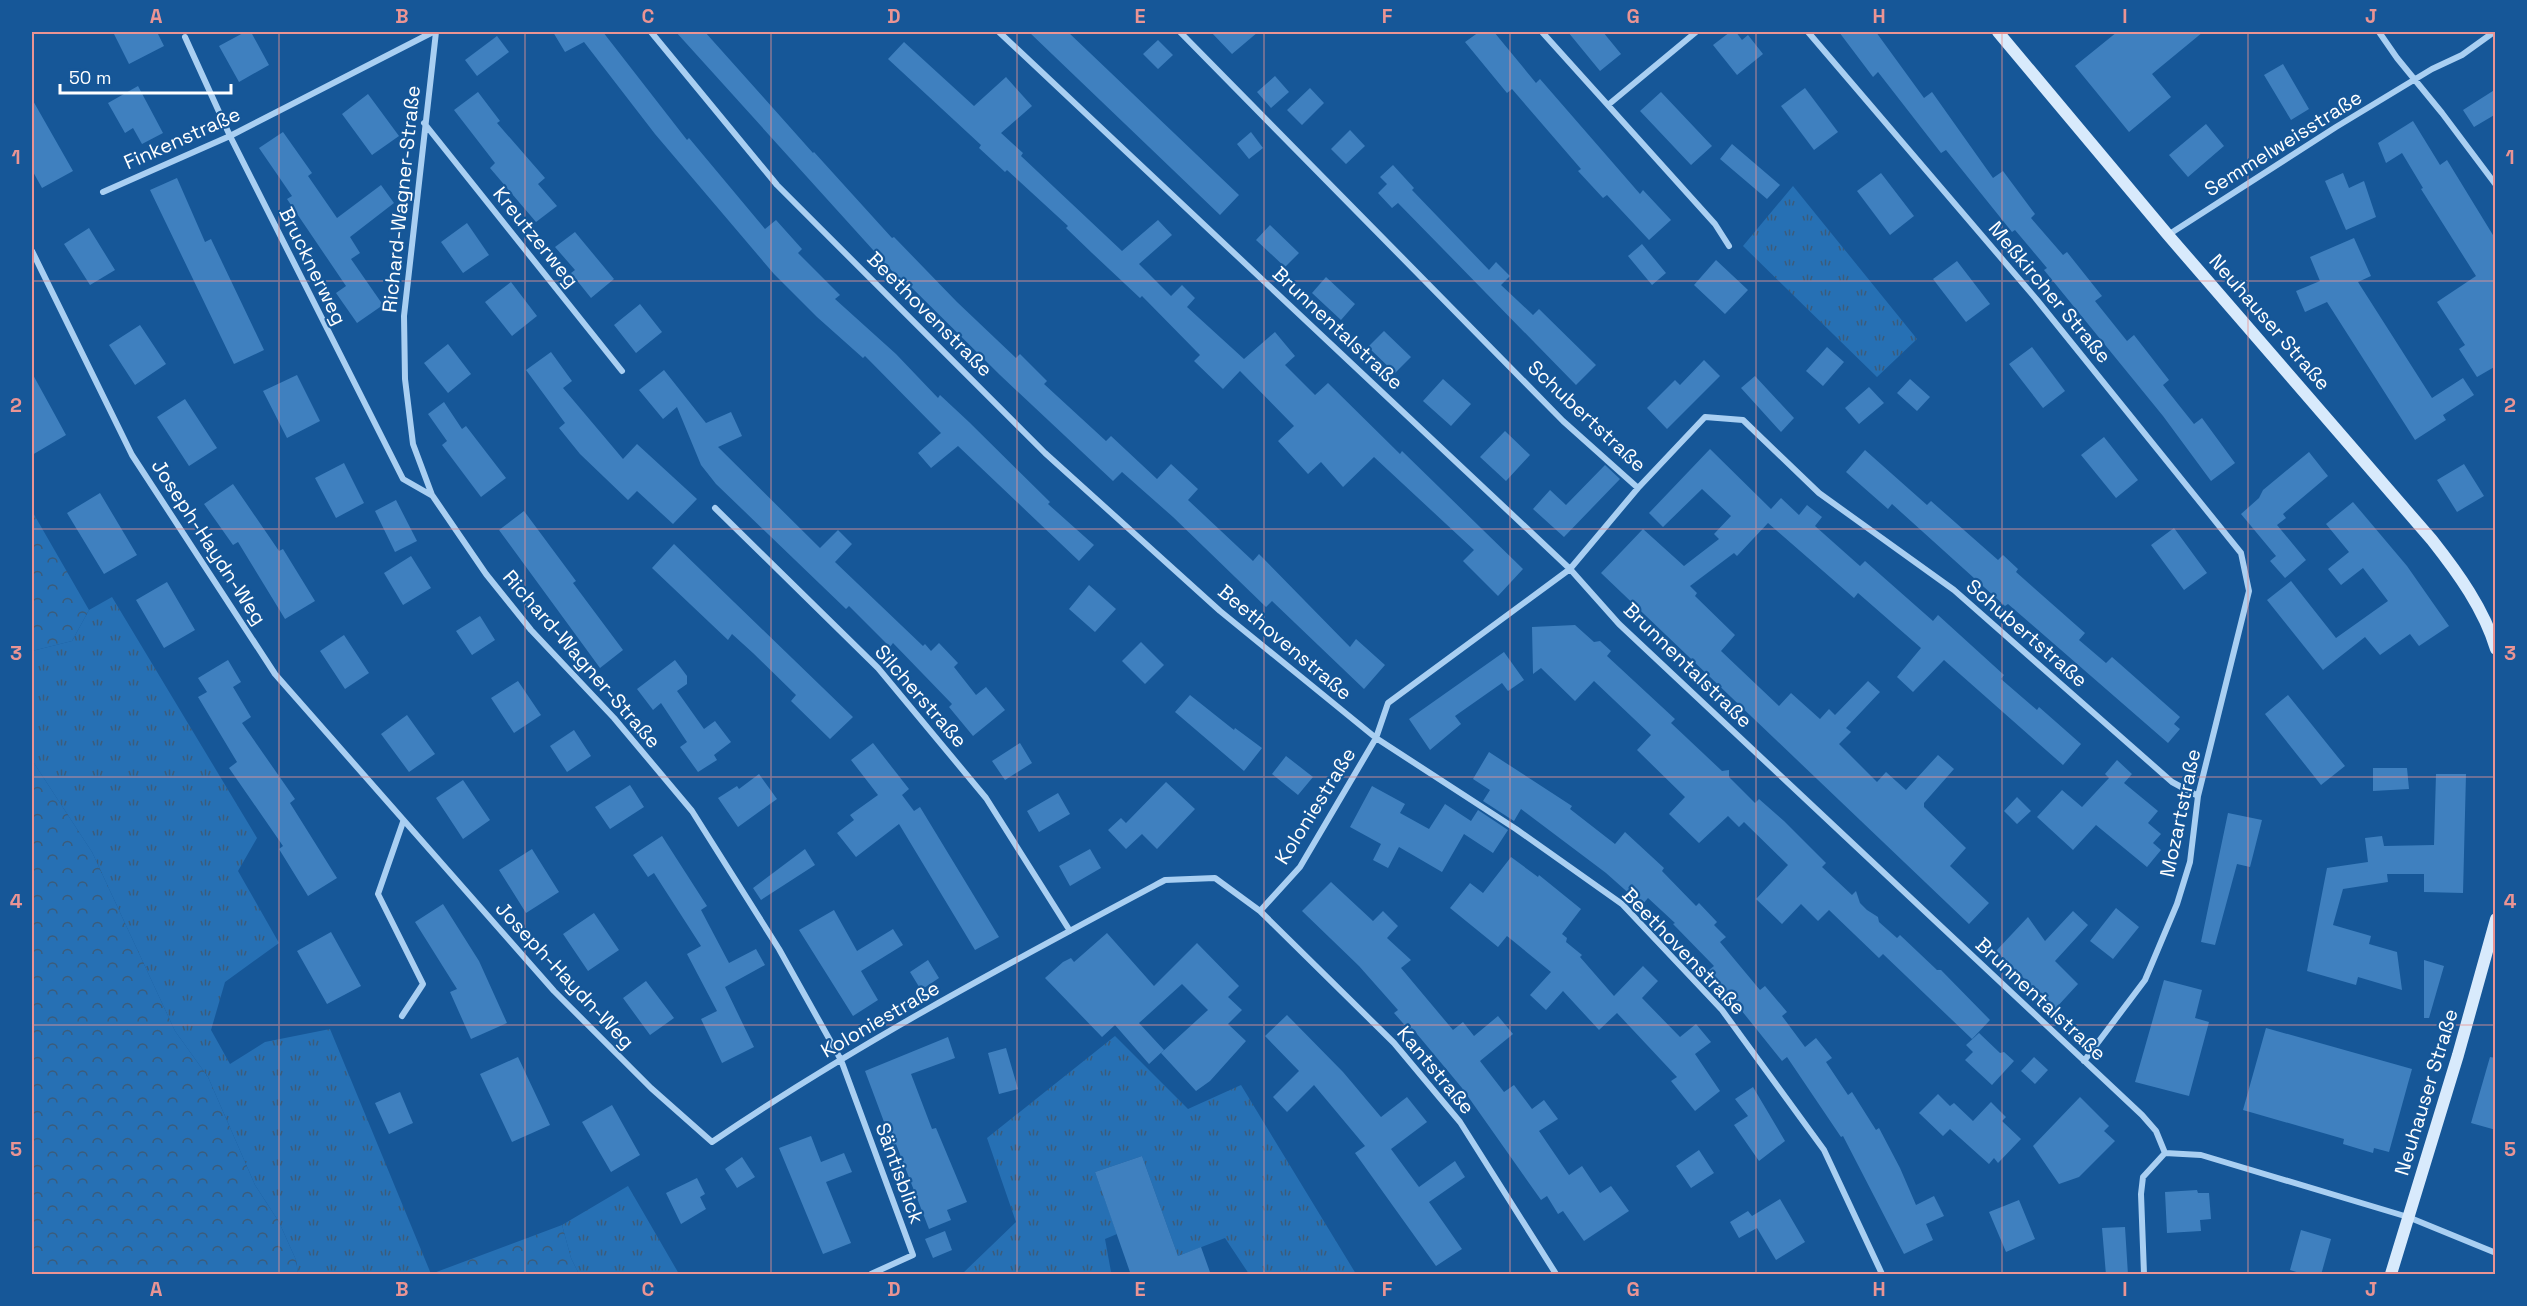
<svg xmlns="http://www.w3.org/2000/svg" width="2527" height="1306" viewBox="0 0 2527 1306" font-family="'Space Grotesk',sans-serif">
	<defs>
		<pattern id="grass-tufts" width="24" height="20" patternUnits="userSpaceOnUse" patternTransform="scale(1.5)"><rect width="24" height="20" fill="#2670b4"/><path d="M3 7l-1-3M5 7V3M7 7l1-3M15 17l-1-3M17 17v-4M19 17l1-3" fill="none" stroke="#3b5c7b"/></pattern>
		<pattern id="forest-crowns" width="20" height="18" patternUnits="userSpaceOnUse" patternTransform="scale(1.5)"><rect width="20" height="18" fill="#2670b4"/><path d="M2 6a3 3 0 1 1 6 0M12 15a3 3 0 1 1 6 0" fill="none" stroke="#3b5c7b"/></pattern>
	</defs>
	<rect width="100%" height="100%" fill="#165798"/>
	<path fill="url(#grass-tufts)" d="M1793,186L1917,339L1877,377L1743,246Z
		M112,597L257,838L238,871L279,943L225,982L211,1030L230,1064L265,1042L330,1029L431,1274H298L296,1260L279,1222L255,1185L208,1077L175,1031L92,852L32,760V651L72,641L89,610Z
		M1115,1036L1188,1109L1241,1085L1356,1274H1249L1225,1238L1178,1256L1142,1156L1095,1172L1117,1234L1105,1239L1111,1272L1104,1274H962L1016,1222L987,1138Z
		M628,1186L679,1274H579L571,1258L562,1225Z"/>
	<path fill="url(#forest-crowns)" d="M32,511L89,610L72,641L32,651Z
		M32,760L92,852L175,1031L208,1077L255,1185L279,1222L296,1260L298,1274H32Z
		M562,1225L571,1258L579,1274H431Z"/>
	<path fill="#3f80bf" d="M113,32H157L164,46L129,64Z
		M245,32H251L269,65L239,82L219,46Z
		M553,32H603L687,140L689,138L765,229L776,220L802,249L798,253L840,295L835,299L896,354L938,398L940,395L969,422L1050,502L1048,504L1094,545L1079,561L958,446L931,468L918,453L941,433L865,356L863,358L817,317L774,274L655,134L584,42L565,52Z
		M676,32H705L813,153L814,152L892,238L894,237L957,302L1016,358L1020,354L1047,381L1044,384L1106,441L1111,436L1157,479L1171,464L1198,489L1188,500L1253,561L1259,554L1350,647L1356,639L1385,665L1364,689L1272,601L1266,607L1173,517L1122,472L1113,481L1000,375L904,280L902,282Z
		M1029,32H1068L1239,195L1220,215Z
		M1211,32H1258L1232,54Z
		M1479,32H1494L1536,83L1540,79L1640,194L1643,190L1671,220L1649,240L1607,195L1603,198L1578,171L1581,169L1512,89L1507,93L1465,42Z
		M1568,32H1603L1621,54L1600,71Z
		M1730,32H1736L1742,40L1748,35L1763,54L1737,75L1713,45Z
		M1839,32H1876L1924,98L1932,92L1993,178L2003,171L2035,214L2031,218L2063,255L2067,252L2102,296L2095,301L2127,341L2134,335L2169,380L2163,385L2178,404L2194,424L2202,418L2235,463L2211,481L2163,416L2044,270L2047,268L2015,230L2012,232L1946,150L1941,153L1878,72L1873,77Z
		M2117,32H2203L2152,74L2171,97L2129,132L2075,66Z
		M497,36L509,52L477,76L465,60Z
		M1158,40L1173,55L1158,69L1143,54Z
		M904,42L974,106L1006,77L1032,106L1001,133L1023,153L1021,156L1122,251L1158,220L1172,235L1139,264L1171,296L1182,285L1195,298L1187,307L1244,359L1275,332L1295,356L1285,365L1315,395L1328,383L1400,454L1402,451L1523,569L1498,596L1463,561L1474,550L1374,457L1343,487L1321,462L1308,474L1278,441L1294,426L1240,371L1223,389L1194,361L1200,355L1142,296L1140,298L1092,253L1066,228L1068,226L1007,170L1005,172L979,148L981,145L888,59Z
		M2283,64L2309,109L2291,120L2264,75Z
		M1275,76L1289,92L1271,108L1257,92Z
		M138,86L163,133L142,144L133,128L125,133L108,103Z
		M1310,88L1324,103L1302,125L1287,110Z
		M1805,88L1838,132L1814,150L1781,106Z
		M2496,89V114L2474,127L2463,110Z
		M478,92L500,121L497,123L545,178L538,184L557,206L536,222L490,168L495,163L454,110Z
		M1661,92L1712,146L1691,165L1640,111Z
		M368,94L399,136L372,155L342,114Z
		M32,99L73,171L42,188L32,170Z
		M2413,121L2440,165L2447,160L2496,240V366L2477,377L2459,349L2465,345L2437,302L2476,276L2421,189L2423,188L2402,153L2386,163L2378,143Z
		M2206,124L2224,146L2188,177L2169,155Z
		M1350,130L1365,146L1346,164L1331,149Z
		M283,132L312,173L308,176L337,218L381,185L394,203L350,237L360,253L351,259L383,305L357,323L336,293L346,286L287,199L292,196L259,148Z
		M1251,132L1263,148L1249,159L1237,144Z
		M1732,144L1780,185L1767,199L1720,159Z
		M1393,165L1414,188L1412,190L1489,270L1496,262L1510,276L1501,285L1533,315L1539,309L1596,365L1576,385L1398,203L1392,208L1378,193L1387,184L1380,177Z
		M1881,173L1914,216L1890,235L1857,191Z
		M2343,173L2349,188L2364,181L2376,217L2346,230L2325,181Z
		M177,178L205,242L211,239L264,350L234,364L150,190Z
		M467,223L489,255L463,273L441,242Z
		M1270,225L1299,253L1285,267L1256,240Z
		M89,228L115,270L90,285L64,244Z
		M575,232L614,279L591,298L571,273L575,270L555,247Z
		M2354,238L2371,276L2358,282L2432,398L2463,378L2474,395L2443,415L2446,420L2415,440L2327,302L2305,312L2296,291L2320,281L2310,257Z
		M1642,244L1666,273L1652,285L1628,256Z
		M1716,260L1748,290L1725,314L1694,285Z
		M1957,261L1990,304L1966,322L1933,279Z
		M1326,277L1355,304L1341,320L1312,293Z
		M511,282L537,316L512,336L485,302Z
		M640,304L662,332L636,353L614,325Z
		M140,325L166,364L135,385L109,345Z
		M1384,331L1411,357L1395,373L1368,347Z
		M448,344L471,374L448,393L424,363Z
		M1827,347L1844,362L1823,386L1806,371Z
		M2032,347L2065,391L2043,408L2009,364Z
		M551,352L572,381L563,388L623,459L637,444L697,499L673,524L637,491L628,500L580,454L559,428L565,423L526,370Z
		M1704,360L1720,376L1667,429L1647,408L1675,380L1680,385Z
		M664,370L706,423L731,412L742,436L718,447L820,548L838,530L852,544L835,562L923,646L925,644L931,651L939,643L958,663L954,667L976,695L986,687L1005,710L973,736L949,707L952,704L893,643L890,647L849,606L846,609L716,484L701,465L677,407L663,419L639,390Z
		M32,373L66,435L32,455Z
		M297,375L320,421L287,438L263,391Z
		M1755,376L1794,418L1781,432L1741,388Z
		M1443,379L1471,404L1451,426L1423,401Z
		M1910,379L1930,397L1917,411L1897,393Z
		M1869,387L1884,403L1859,424L1845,408Z
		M185,399L217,448L189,466L157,417Z
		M444,402L462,429L466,426L506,478L481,497L442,445L447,441L428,414Z
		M1505,431L1530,455L1506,481L1480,457Z
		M2104,437L2138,480L2116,498L2081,455Z
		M1710,449L1771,509L1781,498L1799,515L1807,505L1822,517L1815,526L1860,566L1865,561L1933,621L1938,615L2004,675L2001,679L2037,710L2039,707L2081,744L2063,765L1944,660L1913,692L1897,677L1921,648L1858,593L1854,598L1768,523L1737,556L1734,553L1690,586L1697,593L1695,596L1735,635L1721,651L1779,706L1791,693L1820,719L1829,709L1835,715L1868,681L1880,692L1846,728L1851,732L1839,744L1877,782L1886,772L1906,790L1938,755L1954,769L1924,803V807L1966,848L1950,866L1989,903L1969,924L1601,573L1643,529L1684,566L1719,539L1714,534L1731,516L1702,489L1663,527L1649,513Z
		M1865,450L1927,505L1931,501L1998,560L2003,555L2018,569L2016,572L2085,633L2079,640L2106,663L2112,657L2180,717L2174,724L2180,729L2168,743L2008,604L2005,606L1892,504L1888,509L1846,472Z
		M2309,452L2328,476L2283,514L2286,518L2277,525L2306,560L2285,578L2270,561L2276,556L2241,514L2259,498L2263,490Z
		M344,463L364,503L336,518L315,478Z
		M2464,464L2484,496L2457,512L2437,480Z
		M1605,465L1620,479L1564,537L1533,509L1550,490L1566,505Z
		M233,484L279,551L283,549L315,601L285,619L238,542L233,545L204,504Z
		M100,493L137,555L104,574L67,513Z
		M396,500L417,541L395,552L375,511Z
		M2353,502L2407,566L2449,626L2419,646L2410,634L2380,655L2365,637L2323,670L2267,600L2291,581L2336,638L2388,601L2363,568L2341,585L2328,569L2349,552L2326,524Z
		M524,511L576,581L573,583L623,650L600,668L499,530Z
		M2174,528L2207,573L2184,590L2151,545Z
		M674,544L853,717L830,739L791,701L796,695L753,653L732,634L728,640L652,568Z
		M411,556L431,588L403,605L384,573Z
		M167,582L195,630L164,648L136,600Z
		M1089,585L1116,609L1095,632L1069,609Z
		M480,616L495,640L472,655L456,631Z
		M1575,625L1594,642L1600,641L1611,651L1607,656L1675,719L1671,723L1722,771L1729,770V777L1755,803L1759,799L1784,821L1826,863L1822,867L1852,895L1856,891L1860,903L1867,910L1878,917L1879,922L1897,938L1900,935L1937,970H1941L1990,1020L1972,1039L1883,954L1879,958L1829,910L1818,921L1801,904L1782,924L1756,899L1788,865L1744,822L1739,827L1728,816L1699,843L1669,814L1685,797L1637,750L1651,735L1594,681L1575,701L1541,668L1533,674L1532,627Z
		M344,635L369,673L345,689L320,651Z
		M1141,642L1164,665L1145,684L1122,661Z
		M1504,652L1524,680L1508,691L1502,683L1455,716L1461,724L1430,750L1409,719Z
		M228,660L241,682L233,687L251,717L242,723L295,799L290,803L337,878L308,896L279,849L283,846L229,768L237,762L198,697L207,692L198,678Z
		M675,660L687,676V684L677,691L704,729L715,721L731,742L714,755L717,760L698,772L680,747L687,742L661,703L653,710L637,689Z
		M518,681L541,715L514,733L491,698Z
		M1190,695L1234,730L1235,728L1262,748L1244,771L1175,712Z
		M2288,695L2345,766L2321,785L2265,714Z
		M407,715L435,754L409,772L381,734Z
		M574,730L591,756L567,772L550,746Z
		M873,743L909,789L902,795L914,811L920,807L999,937L975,950L899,824L856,857L837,833L854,820L850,815L878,795L851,760Z
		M1020,743L1032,763L1005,780L992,761Z
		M1489,752L1572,806L1570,809L1615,844L1625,832L1664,868L1662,871L1696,906L1699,903L1717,922L1714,925L1726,937L1720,942L1760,990L1765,986L1787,1012L1782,1016L1805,1047L1816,1038L1832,1058L1826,1062L1848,1095L1852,1092L1876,1130L1879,1128L1900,1168L1916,1205L1934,1196L1944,1216L1926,1224L1933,1240L1904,1254L1843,1136L1841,1137L1787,1057L1782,1061L1709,970L1714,966L1673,924L1675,923L1648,898L1642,905L1606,873L1521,809L1514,821L1483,801L1490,790L1473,779Z
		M1286,756L1313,777L1298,795L1272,774Z
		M2117,760L2132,774L2124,783L2158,811L2148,823L2161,834L2153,843L2161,850L2147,867L2096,825L2073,850L2037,817L2062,790L2082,807L2109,778L2105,774Z
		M2373,768H2407L2409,789L2373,791Z
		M759,774L777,799L738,827L718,798L737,786L739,789Z
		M2436,774H2466L2463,893L2424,892V874H2387L2388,882L2343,889L2333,925L2371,936L2369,944L2397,952L2402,990L2358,977L2356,985L2307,971L2327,868L2368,862L2365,838L2382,836L2384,846L2434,845Z
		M463,780L490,820L463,839L436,798Z
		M1166,782L1195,809L1157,849L1142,834L1126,849L1108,830L1121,818L1126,823Z
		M630,785L644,807L610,829L595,807Z
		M1372,786L1405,804L1400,813L1429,829L1445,804L1471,821L1478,810L1508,830L1493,853L1464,834L1442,872L1399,847L1388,868L1373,860L1381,844L1350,827Z
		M1058,793L1070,814L1039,832L1027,811Z
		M2017,797L2031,811L2017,824L2004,811Z
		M2228,813L2262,820L2250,867L2237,864L2215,945L2201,942Z
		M662,836L707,906L701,910L729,963L756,949L765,965L725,987L754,1047L722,1063L701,1019L717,1011L687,954L701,946L654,873L648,877L633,855Z
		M532,849L559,892L526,913L499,870Z
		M805,849L815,865L761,900L753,888Z
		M1090,849L1101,868L1070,886L1059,866Z
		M1511,857L1538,877L1539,875L1581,909L1562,934L1567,938L1566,942L1582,955L1580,957L1614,996L1643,966L1658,981L1642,998L1680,1037L1696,1024L1711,1042L1695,1054L1720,1091L1695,1111L1671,1081L1677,1077L1617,1013L1599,1030L1563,991L1546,1010L1530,995L1551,972L1507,936L1498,947L1450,908L1470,883L1483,893Z
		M1331,882L1373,921L1383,911L1398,926L1387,938L1411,960L1401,968L1453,1030L1463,1022L1474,1036L1498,1016L1513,1034L1480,1061L1504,1092L1514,1085L1532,1109L1544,1100L1558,1119L1539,1131L1569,1175L1582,1166L1600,1193L1611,1186L1629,1211L1584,1241L1563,1211L1558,1214L1547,1196L1541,1200L1462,1088L1412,1028L1409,1030L1394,1013L1398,1010L1359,966L1302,911Z
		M443,904L479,961L507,1023L471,1039L450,992L457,989L415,922Z
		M2116,908L2139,927L2113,959L2090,941Z
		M834,910L857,951L893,929L903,945L861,971L878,1000L853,1016L799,930Z
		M2073,911L2088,925L2055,961L2078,984L2055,1009L1996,951L2028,917L2045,941Z
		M594,913L619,950L588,971L563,934Z
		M331,932L361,986L327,1004L297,951Z
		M1107,933L1154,986L1197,943L1239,986L1228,997L1242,1010L1228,1024L1246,1041L1210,1081L1196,1091L1161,1053L1208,1010L1182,984L1139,1023L1164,1050L1149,1064L1115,1025L1102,1037L1045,978L1063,962L1071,958L1074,962Z
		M928,960L939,978L921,990L910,972Z
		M2424,960L2444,966L2429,1018H2424Z
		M2164,980L2202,990L2195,1018L2209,1022L2189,1096L2135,1082Z
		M646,981L674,1018L650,1035L623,998Z
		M1287,1015L1343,1072L1381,1117L1407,1097L1427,1122L1391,1149L1419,1187L1455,1161L1465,1177L1429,1202L1462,1249L1436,1266L1355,1153L1365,1146L1314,1085L1287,1112L1273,1097L1299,1071L1265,1036Z
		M2266,1028L2412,1069L2389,1152L2374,1148L2373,1153L2343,1144L2344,1139L2243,1110Z
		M1979,1033L2000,1053L2004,1052L2014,1061L1992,1085L1965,1060L1973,1052L1966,1045Z
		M948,1037L955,1058L911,1074L932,1129L936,1128L967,1202L947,1210L951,1220L929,1229L896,1144L893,1146L865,1071Z
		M1006,1048L1018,1089L999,1094L988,1053Z
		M518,1057L550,1125L512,1142L480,1074Z
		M2034,1057L2048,1070L2035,1084L2021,1071Z
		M2490,1057L2496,1058V1130L2471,1123Z
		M1753,1087L1785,1141L1759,1161L1734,1125L1748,1116L1735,1099Z
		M400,1092L413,1123L389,1134L375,1103Z
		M1938,1094L1950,1106L1954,1103L1973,1121L1991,1102L2006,1117L2002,1121L2021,1139L1998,1163L1994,1158L1989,1164L1950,1129L1943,1136L1919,1113Z
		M2080,1097L2109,1126L2104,1131L2115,1141L2079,1177L2059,1184L2033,1146Z
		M612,1105L640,1155L611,1172L582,1122Z
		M811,1136L821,1162L844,1153L852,1172L826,1182L851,1243L823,1254L779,1148Z
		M1699,1150L1714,1173L1691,1188L1676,1166Z
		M1142,1156L1178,1256L1201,1247L1211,1275H1131L1095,1172Z
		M742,1157L755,1177L737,1188L725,1169Z
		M697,1178L705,1194L700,1197L706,1209L681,1224L666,1193Z
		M2197,1190L2198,1193H2209L2211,1219L2200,1220L2201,1231L2167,1233L2165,1192Z
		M1780,1199L1805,1242L1776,1260L1757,1228L1739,1238L1730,1222L1748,1211L1752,1216Z
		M2019,1200L2035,1239L2006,1252L1989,1212Z
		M2125,1227L2128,1275H2106L2102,1228Z
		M2301,1230L2331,1239L2321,1275H2306L2290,1270Z
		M945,1231L952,1250L933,1258L925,1239Z"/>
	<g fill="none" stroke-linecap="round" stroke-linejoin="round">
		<path stroke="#a9cff2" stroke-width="6" d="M436,32L404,316L405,379L413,444L432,495L486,574L531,630L614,718L692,811L779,949L841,1060L913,1255L871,1274
			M651,32L777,185L1045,453L1220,611L1376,738L1516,829L1622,904L1722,1010L1824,1150L1882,1274
			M999,32L1570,569L1619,624L2142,1115L2156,1131L2165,1153
			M1180,32L1563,421L1638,488
			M1542,32L1715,224L1729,246
			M1808,32L2037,300L2241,553L2249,591L2198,796L2190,862L2177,904L2145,980L2084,1061
			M2379,32L2397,58L2442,113L2496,185
			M185,37L230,136L403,479L431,495
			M1608,105L1696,32
			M424,123L622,371
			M103,192L230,136L433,32
			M2168,235L2336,127L2432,69L2462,55L2494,32
			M32,251L132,455L275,674L554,991L651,1088L712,1142C856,1044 1011,962 1165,880L1215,878L1260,911L1394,1043L1460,1122L1556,1274
			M715,508L878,668L986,798L1070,931
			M1260,911L1300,867L1376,738L1388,703L1570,569L1638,488L1705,417L1743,420L1819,493L1954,590L2172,782L2198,796
			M402,1016L423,984L378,894L403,822
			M2165,1153L2201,1155L2408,1217L2496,1253
			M2144,1274L2141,1194L2143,1177L2165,1153"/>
		<path stroke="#d8eafc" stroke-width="12" d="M1998,32L2168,235L2432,540C2458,573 2484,609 2496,649
			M2391,1274L2458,1055L2496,919"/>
	</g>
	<path fill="none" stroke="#ea9494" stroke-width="1.5" stroke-opacity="0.55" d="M279,32V1274M525,32V1274M771,32V1274M1017,32V1274M1264,32V1274M1510,32V1274M1756,32V1274M2002,32V1274M2248,32V1274M32,281H2496M32,529H2496M32,777H2496M32,1025H2496"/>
	<g text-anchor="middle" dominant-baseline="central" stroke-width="4.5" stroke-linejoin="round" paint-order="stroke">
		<g font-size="20" fill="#fff" stroke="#165798">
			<text transform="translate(182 138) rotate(-24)">Finkenstraße</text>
			<text transform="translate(2283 143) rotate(-32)">Semmelweisstraße</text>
			<text transform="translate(401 199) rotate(-84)">Richard-Wagner-Straße</text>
			<text transform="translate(536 237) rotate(51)">Kreutzerweg</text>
			<text transform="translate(313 266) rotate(64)">Brucknerweg</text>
			<text transform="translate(2050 292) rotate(50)">Meßkircher Straße</text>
			<text transform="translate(930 314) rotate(45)">Beethovenstraße</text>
			<text transform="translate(2270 322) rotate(49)">Neuhauser Straße</text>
			<text transform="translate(1338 328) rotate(43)">Brunnentalstraße</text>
			<text transform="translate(1587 416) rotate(43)">Schubertstraße</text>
			<text transform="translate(209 542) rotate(57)">Joseph-Haydn-Weg</text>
			<text transform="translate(2027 633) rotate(41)">Schubertstraße</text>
			<text transform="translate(1285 642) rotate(40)">Beethovenstraße</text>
			<text transform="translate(582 659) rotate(49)">Richard-Wagner-Straße</text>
			<text transform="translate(1688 665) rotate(44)">Brunnentalstraße</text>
			<text transform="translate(921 696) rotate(49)">Silcherstraße</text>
			<text transform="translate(1315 806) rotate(-58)">Koloniestraße</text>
			<text transform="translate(2180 813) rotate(-78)">Mozartstraße</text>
			<text transform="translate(1684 951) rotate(46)">Beethovenstraße</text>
			<text transform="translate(565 975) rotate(47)">Joseph-Haydn-Weg</text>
			<text transform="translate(2041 999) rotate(43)">Brunnentalstraße</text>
			<text transform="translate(880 1019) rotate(-30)">Koloniestraße</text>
			<text transform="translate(1436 1070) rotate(50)">Kantstraße</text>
			<text transform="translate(2426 1092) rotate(-73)">Neuhauser Straße</text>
			<text transform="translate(900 1173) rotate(70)">Säntisblick</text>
		</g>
	</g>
	<rect width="2527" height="1306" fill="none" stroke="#165798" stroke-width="66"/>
	<path d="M60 84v9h171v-9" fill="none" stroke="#ffffff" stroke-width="3"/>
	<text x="69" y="84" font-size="18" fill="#ffffff" stroke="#165798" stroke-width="4.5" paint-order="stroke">50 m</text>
	<rect x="33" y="33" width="2461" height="1240" fill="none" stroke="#ea9494" stroke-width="2"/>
	<g font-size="20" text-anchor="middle" font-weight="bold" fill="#ea9494">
		<text x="156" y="23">A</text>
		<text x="402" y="23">B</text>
		<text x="648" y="23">C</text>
		<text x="894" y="23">D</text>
		<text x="1140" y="23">E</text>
		<text x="1387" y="23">F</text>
		<text x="1633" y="23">G</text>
		<text x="1879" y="23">H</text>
		<text x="2125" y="23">I</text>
		<text x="2371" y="23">J</text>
		<text x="16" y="164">1</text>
		<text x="2510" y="164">1</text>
		<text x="16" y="412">2</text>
		<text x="2510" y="412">2</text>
		<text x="16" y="660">3</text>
		<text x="2510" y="660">3</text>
		<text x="16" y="908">4</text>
		<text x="2510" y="908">4</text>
		<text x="16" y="1156">5</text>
		<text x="2510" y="1156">5</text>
		<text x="156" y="1296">A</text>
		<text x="402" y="1296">B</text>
		<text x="648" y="1296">C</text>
		<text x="894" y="1296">D</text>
		<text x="1140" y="1296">E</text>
		<text x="1387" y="1296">F</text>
		<text x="1633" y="1296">G</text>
		<text x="1879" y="1296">H</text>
		<text x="2125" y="1296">I</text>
		<text x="2371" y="1296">J</text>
	</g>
</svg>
